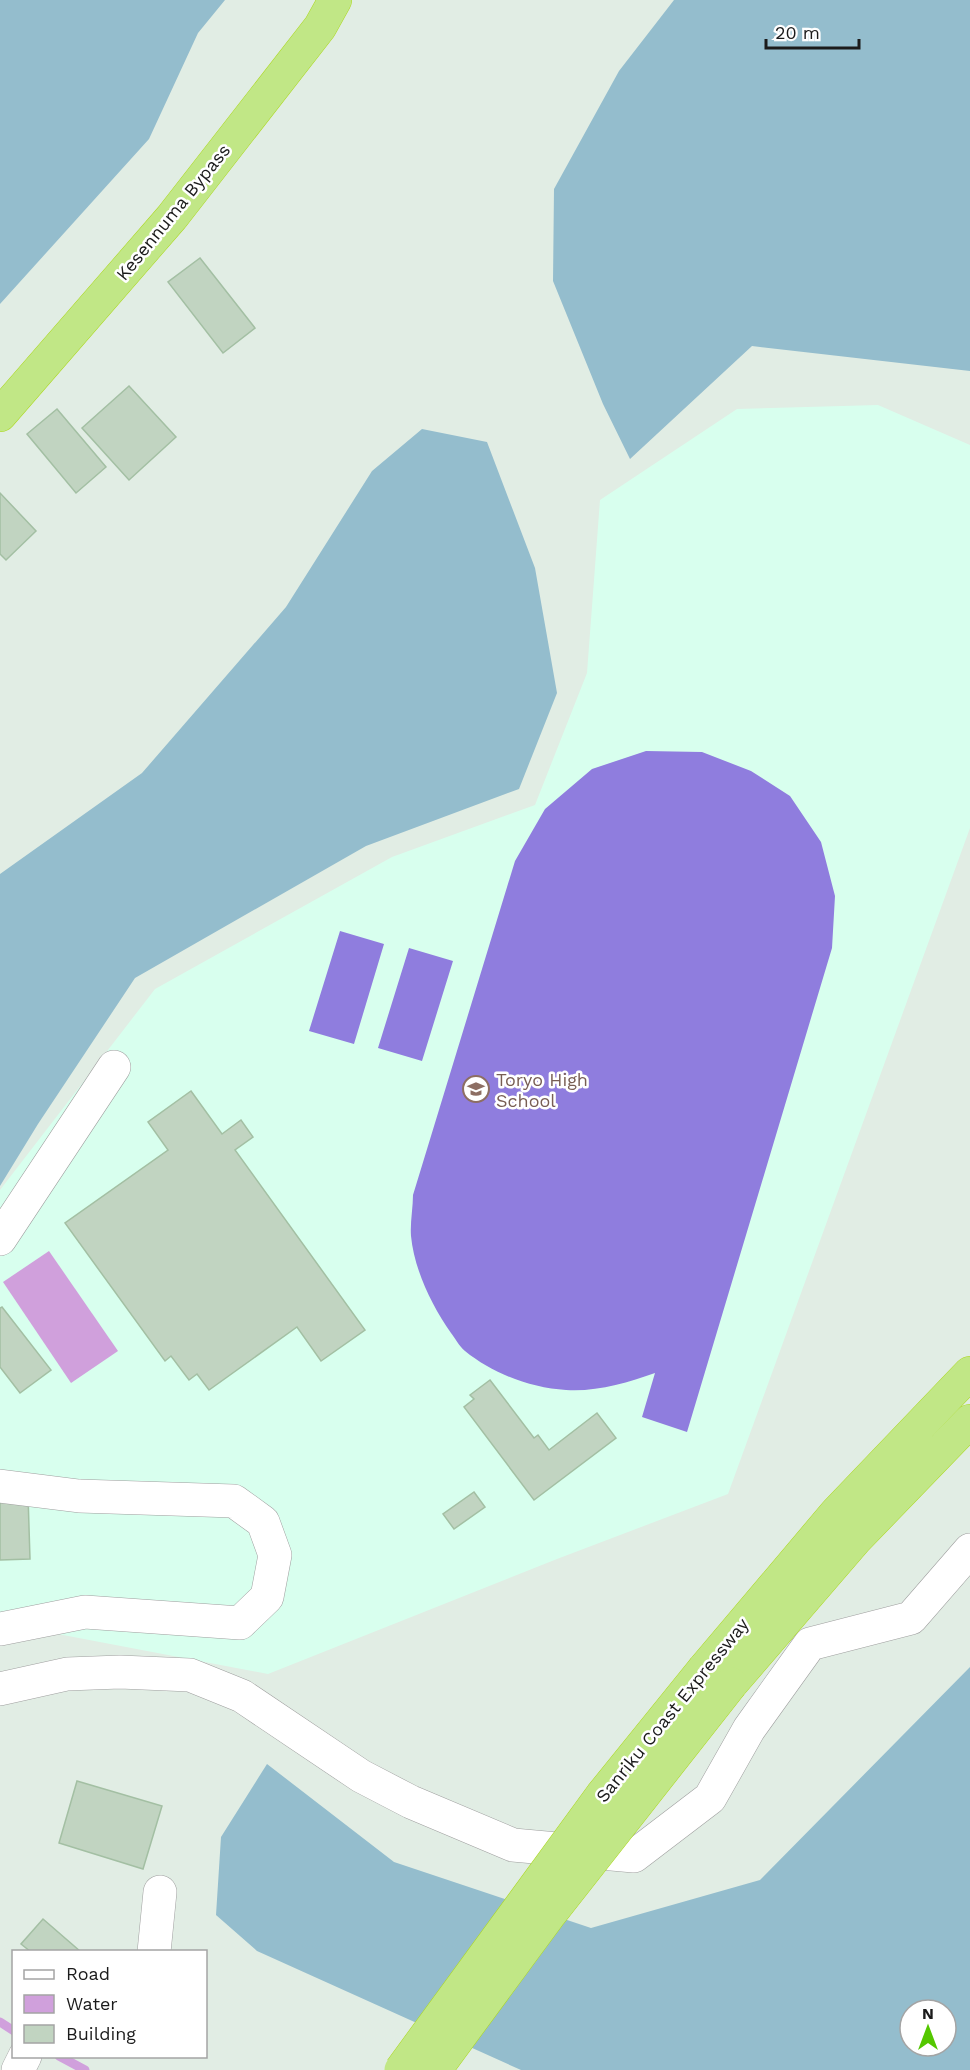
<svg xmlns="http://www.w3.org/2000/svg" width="970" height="2070" viewBox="0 0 970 2070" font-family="'Work Sans',sans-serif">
	<rect width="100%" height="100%" fill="#e1ede4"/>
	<path fill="#d8ffee" d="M878,405L970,445V828L728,1494L557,1559L268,1674L0,1623V1190L155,989L392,857L535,805L587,673L600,500L737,409Z"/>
	<path fill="#94bdcd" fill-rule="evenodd" d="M0,0H225L198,33L149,139L0,304Z
		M674,0H970V371L752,346L630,459L603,404L553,281L554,189L619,71Z
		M422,429L487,442L535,568L557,693L519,789L366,846L135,978L38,1124L0,1186V874L142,773L286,607L372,471Z
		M970,1667V2070H521L257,1951L216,1915L221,1837L267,1764L394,1862L591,1928L760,1880ZM910,2010H946V2046H910Z"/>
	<path fill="#8f7dde" d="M646,751L702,752L751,771L790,796L821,842L835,896L832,948L687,1432L642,1417L655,1373C627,1383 596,1392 566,1390C530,1388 492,1373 465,1351C459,1346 455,1338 451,1333C432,1306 414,1269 411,1236C410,1223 413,1208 413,1195L515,861L545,809L592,769Z
		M340,931L384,944L354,1044L309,1031Z
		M409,948L453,961L422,1061L378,1048Z"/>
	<path fill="#d0a0dc" d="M49,1251L118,1351L71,1383L3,1282Z"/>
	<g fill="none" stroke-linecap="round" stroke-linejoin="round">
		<path stroke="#d0a0dc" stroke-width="9" d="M0,2022L14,2031
			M59,2056L85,2070"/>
	</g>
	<path fill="#c1d4c1" stroke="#a3bfa3" stroke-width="1.5" d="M200,258L255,328L223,353L168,282Z
		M129,386L176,437L129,480L82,428Z
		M57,409L106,467L76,493L27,434Z
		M0,493L36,531L6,560L0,554Z
		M191,1091L222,1134L241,1120L253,1137L235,1150L365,1330L321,1361L297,1327L209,1390L197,1374L189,1380L171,1356L165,1361L65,1223L168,1150L148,1122Z
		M2,1307L51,1370L20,1393L0,1367V1308Z
		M490,1380L534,1438L538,1435L549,1450L597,1413L616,1438L534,1500L464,1407L474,1399L470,1395Z
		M474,1492L485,1507L454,1529L443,1514Z
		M28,1495L30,1559L0,1560V1496Z
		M77,1781L162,1806L143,1869L59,1843Z
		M43,1919L81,1952H31L21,1944Z"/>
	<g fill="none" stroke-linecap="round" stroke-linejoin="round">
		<defs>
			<path id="minor" d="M0,1239L114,1067
				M0,1486L79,1496L234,1501L263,1522L275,1555L267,1597L240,1623L85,1612L0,1629
				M0,1689L67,1674L120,1672L190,1675L242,1696L361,1776L411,1802L513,1845L634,1856L710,1798L749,1729L810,1644L911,1618L970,1550
				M154,1952L160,1892
				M18,2070L25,2056"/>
			<path id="highway" d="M0,415L172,217L320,27L335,0
				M704,1669L836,1513L970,1373
				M731,1684L856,1539L970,1421"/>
		</defs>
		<use href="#minor" stroke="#9f9f9f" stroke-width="34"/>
		<use href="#highway" stroke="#add821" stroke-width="34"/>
		<use href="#minor" stroke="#fff" stroke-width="33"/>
		<use href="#highway" stroke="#c1e786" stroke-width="33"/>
		<defs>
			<path id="highway-bridge" d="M401,2070L602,1795L704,1669
				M435,2070L550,1914L731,1684"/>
		</defs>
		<use href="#highway-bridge" stroke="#add821" stroke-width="34" stroke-linecap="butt"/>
		<use href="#highway-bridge" stroke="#c1e786" stroke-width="33"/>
	</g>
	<defs>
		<symbol id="school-ring" viewBox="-11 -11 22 22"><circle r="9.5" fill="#fff" stroke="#8d6e63" stroke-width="1.5"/><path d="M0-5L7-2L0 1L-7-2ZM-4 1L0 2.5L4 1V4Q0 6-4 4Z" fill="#8d6e63"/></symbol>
	</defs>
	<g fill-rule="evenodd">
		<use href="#school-ring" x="461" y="1074" width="30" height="30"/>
	</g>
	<g text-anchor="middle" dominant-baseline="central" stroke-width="5" stroke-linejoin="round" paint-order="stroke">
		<g font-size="18" fill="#1b1b1b" stroke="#fff">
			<text transform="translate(173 212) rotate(-51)">Kesennuma Bypass</text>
			<text transform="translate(672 1710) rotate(-51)">Sanriku Coast Expressway</text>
		</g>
		<g font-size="18" fill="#785e54" stroke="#fff" text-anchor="start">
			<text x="496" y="1079">Toryo High<tspan x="496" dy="21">School</tspan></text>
		</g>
	</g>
	<rect x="12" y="1950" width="195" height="108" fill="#ffffff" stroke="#a4a4a4" stroke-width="1.5"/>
	<rect x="24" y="1970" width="30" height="9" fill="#ffffff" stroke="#a4a4a4" stroke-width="1.5"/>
	<text x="66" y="1980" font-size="18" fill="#1b1b1b">Road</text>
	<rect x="24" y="1995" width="30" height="18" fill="#d0a0dc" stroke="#a4a4a4" stroke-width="1.5"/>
	<text x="66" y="2010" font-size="18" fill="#1b1b1b">Water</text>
	<rect x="24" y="2025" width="30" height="18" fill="#c1d4c1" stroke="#a4a4a4" stroke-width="1.5"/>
	<text x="66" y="2040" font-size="18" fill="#1b1b1b">Building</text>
	<g transform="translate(928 2028)"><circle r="28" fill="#ffffff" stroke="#a4a4a4" stroke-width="1.5"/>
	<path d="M0-4.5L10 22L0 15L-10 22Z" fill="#54c700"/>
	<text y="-9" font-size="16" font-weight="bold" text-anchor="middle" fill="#1b1b1b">N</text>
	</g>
	<path d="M766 39v9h93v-9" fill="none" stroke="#1b1b1b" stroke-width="3"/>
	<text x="775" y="39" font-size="18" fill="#1b1b1b" stroke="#ffffff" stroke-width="4.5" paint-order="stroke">20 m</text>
</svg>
